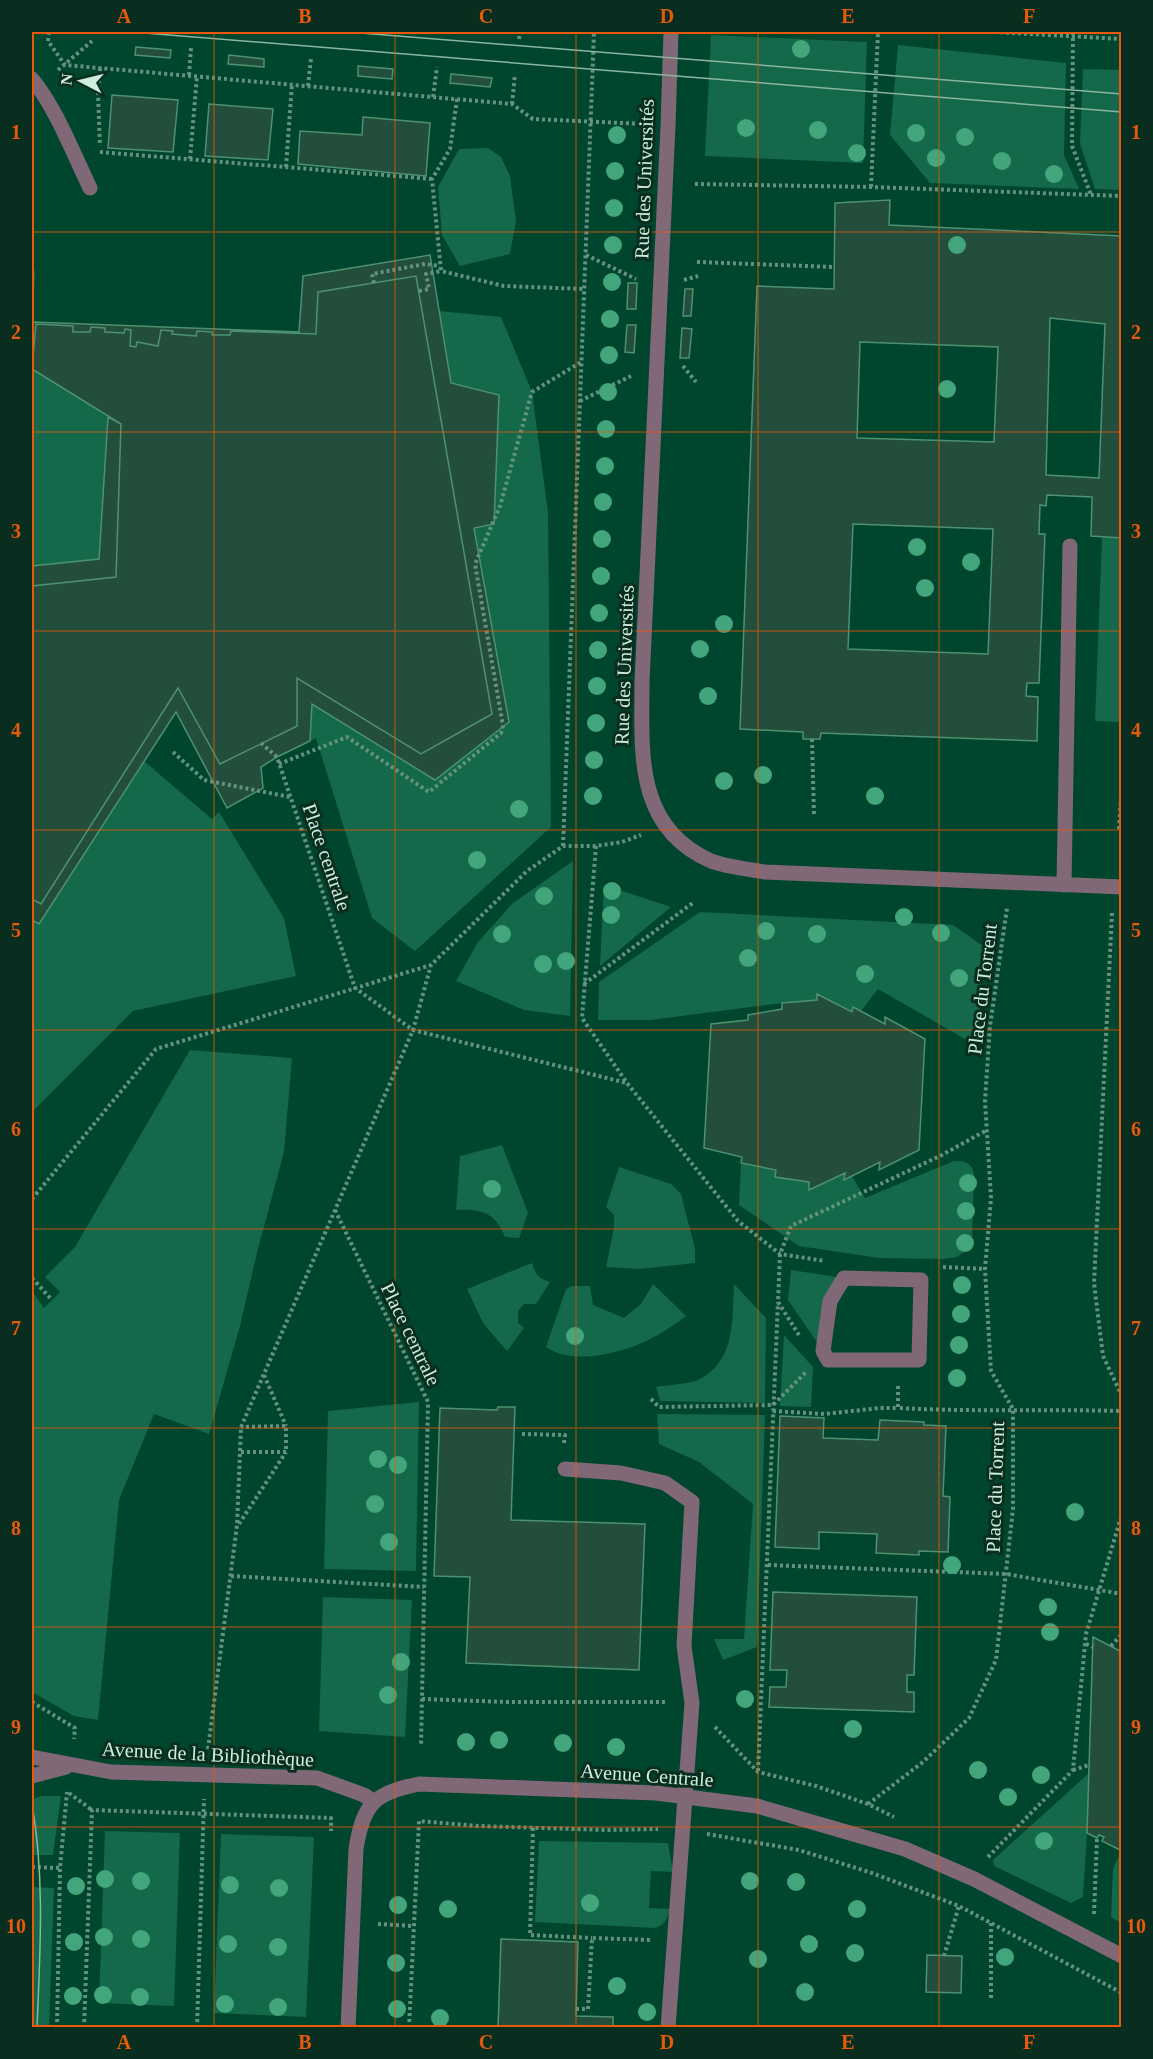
<svg xmlns="http://www.w3.org/2000/svg" width="1153" height="2059" viewBox="0 0 1153 2059" font-family="Georgia,serif">
	<rect width="100%" height="100%" fill="#003a26"/>
	<path fill="#00452d" d="M32,32H1121V2027L32,2028Z"/>
	<path fill="#136949" d="M711,35L867,42L863,163L705,156Z
		M898,45L1066,63L1064,155L1079,189L930,183L890,135Z
		M1083,69L1121,70V190L1095,189L1080,144Z
		M488,148L501,157L510,176L516,221L510,254L460,266L442,235L438,187L459,149Z
		M32,267L35,271L32,343Z
		M439,311L501,317L532,392L548,512L551,827L415,951L372,918L316,738L310,741L312,704L435,780L509,722L474,528L494,524L499,396L451,383Z
		M32,368L108,417L99,559L32,566Z
		M1102,537L1121,538V722L1095,721Z
		M144,761L212,819L219,812L284,918L296,976L133,1011L32,1112V920L39,923Z
		M573,861L570,1016L524,1010L456,981L478,942L513,903Z
		M604,885L671,907L600,966Z
		M700,912L953,925L983,946L978,1037L965,1039L878,989L861,1011L854,1007L852,1012L818,994L817,1000L782,1003L651,1020H598L599,982Z
		M190,1050L292,1058L284,1152L257,1253L240,1326L209,1434L154,1414L119,1500L98,1720L74,1716L32,1692V1291L44,1308L60,1292L45,1277L75,1247Z
		M502,1145L528,1213L519,1238L505,1237C495,1212 481,1209 456,1210L460,1156Z
		M954,1161C966,1161 971,1162 974,1174L972,1241L964,1252L957,1257L943,1259L879,1258L799,1246L739,1205L741,1163L776,1170L775,1177L809,1182V1190L845,1173L844,1179L852,1176L865,1198Z
		M619,1167L671,1184L681,1194L695,1249V1263L640,1269L606,1267L614,1228V1215L606,1207Z
		M532,1263C535,1274 539,1279 550,1282L536,1304H524L518,1311V1323L524,1328L507,1351L483,1323L467,1289Z
		M791,1270L844,1278L823,1351L788,1300Z
		M653,1284L686,1316C675,1324 663,1333 650,1339C624,1353 572,1366 546,1347L566,1289L572,1286H590L593,1305L624,1318L641,1304Z
		M734,1284L766,1318L765,1403L660,1401L656,1387C667,1385 693,1384 702,1378C736,1358 732,1318 734,1284Z
		M784,1335L813,1367L811,1407L780,1406Z
		M419,1402L416,1571L324,1569L328,1411Z
		M657,1414L765,1415L757,1647L723,1660L714,1639H744L753,1504L699,1462L659,1444Z
		M323,1597L412,1600L405,1737L319,1731Z
		M1089,1773L1087,1833L1083,1897L1071,1903L994,1866L993,1860Z
		M42,1796H61L53,1855H32V1799Z
		M105,1831L180,1833L174,2006L99,2003Z
		M221,1834L314,1837L306,2017L214,2013Z
		M539,1841L668,1843L673,1872L651,1871L649,1908L670,1909C667,1919 665,1925 655,1928L535,1922Z
		M1121,1851H1122L1121,1923L1111,1917L1113,1869Z
		M32,1887L54,1888L49,2027H32Z"/>
	<path fill="#224e3b" stroke="#4e9172" stroke-width="1.5" fill-rule="evenodd" d="M136,47L171,50L170,58L135,55Z
		M229,55L264,59V67L228,64Z
		M358,66L393,69L392,79L358,76Z
		M451,74L492,78L490,87L450,83Z
		M112,95L178,100L173,152L108,148Z
		M209,104L273,109L268,160L205,156Z
		M363,117L430,123L426,176L298,164L300,131L362,135Z
		M890,200L889,225L1122,236V538L1091,536L1092,497L1047,495L1046,506L1040,505L1039,534H1045L1039,683H1027L1026,696L1038,697L1037,741L821,733L820,739H803V732L740,729L757,286L834,289L835,203ZM1050,318L1105,324L1099,478L1046,475ZM860,342L998,347L994,442L857,438ZM853,524L993,529L988,654L848,649Z
		M430,255L451,383L499,395L494,524L474,528L509,722L435,780L312,704L310,741L277,757L261,767L263,788L227,808L176,712L39,924L32,920V899L41,904L178,688L220,764L297,726V678L421,754L492,714L416,276L318,292L316,334L231,331L230,335H212V332L197,331L196,336L172,334L173,331L161,330L158,346L137,342L136,347L130,346L131,330L125,329L124,333L105,332V328L91,327L90,332H73V326L36,324L32,369L33,322L299,332L303,276Z
		M416,276L492,714L421,754L297,678V726L220,764L178,688L41,904L32,899V586L116,577L121,424L32,369L36,324L73,326V332H90L91,327L105,328V332L124,333L125,329L131,330L130,346L136,347L137,342L158,346L161,330L173,331L172,334L196,336L197,331L212,332V335H230L231,331L316,334L318,292Z
		M628,283H637L636,309H627Z
		M685,289H693L691,316H683Z
		M627,325H636L634,353L625,352Z
		M682,328L692,329L689,358H680Z
		M108,417L121,424L116,577L32,586V566L99,559Z
		M817,994L852,1012L853,1007L885,1024V1017L925,1039L919,1150L879,1170L880,1162L844,1180L845,1173L809,1190V1182L775,1177L776,1170L741,1163L742,1157L704,1148L711,1024L748,1020V1015L782,1009V1003L817,1000Z
		M498,1407H515L511,1520L645,1524L639,1670L466,1663L470,1577L434,1576L440,1408L497,1410Z
		M780,1416L824,1418L823,1438L878,1440L880,1420L924,1422V1425L946,1426L943,1496L950,1497L948,1552L919,1551V1555L876,1553L877,1534L819,1532V1549L775,1547Z
		M773,1592L917,1597L914,1675H907V1692H914V1712L769,1707L770,1687H786L787,1670H770Z
		M1093,1637L1122,1652V1851L1102,1841L1104,1837L1099,1835L1097,1838L1087,1833Z
		M501,1939L578,1942L576,2016L613,2017V2028H498Z
		M927,1955L962,1956L961,1993L926,1992Z"/>
	<g fill="none" stroke-linecap="round" stroke-linejoin="round">
		<path stroke="#64927f" stroke-width="4" stroke-dasharray="3 3" stroke-linecap="butt" d="M49,32L48,41L65,65L512,104L533,119L644,124
			M994,32L1122,39
			M1073,32L1072,146L1091,195
			M519,39L520,32
			M100,68L98,94L100,146
			M58,70L92,41
			M189,75L191,48
			M308,86L311,58
			M433,97L437,67
			M457,99L450,149L432,179L441,271L504,286L584,289
			M512,104L515,74
			M100,152L432,179
			M190,159L197,76
			M286,167L292,84
			M695,184L871,187L1122,196
			M871,187L878,32
			M586,255L636,279
			M697,262L834,267
			M684,280L698,276
			M374,283L372,274L425,264L440,266
			M419,291L429,289L426,274L441,271
			M683,366L696,382
			M580,401L631,376
			M812,739L814,815
			M261,743L277,757L355,988L413,1030L627,1083
			M173,752L204,780L290,797
			M279,764L347,737L429,792L501,733L503,726L475,564L500,506L532,392L581,362
			M1119,829L1122,781
			M563,846L594,32
			M596,846L582,1018L627,1083L738,1221L780,1254L825,1261
			M1112,913L1094,1283L1103,1356L1122,1396
			M584,984L694,902
			M32,1199L156,1049L431,965L527,871L563,846H596L622,842L641,835
			M335,1210L428,1402L421,1746
			M943,1267L985,1269
			M32,1278L52,1300
			M799,1335L778,1302L780,1254L791,1226L940,1156L987,1130
			M264,1375L286,1426
			M898,1386V1408C972,1412 1047,1409 1122,1411
			M651,1399L659,1407L773,1405L807,1371
			M773,1411L824,1414L880,1408H898
			M522,1434L565,1435L564,1443
			M241,1452H286V1426L241,1427
			M239,1524L286,1452
			M768,1565L1006,1574L1122,1594
			M231,1576L424,1587
			M1086,1644L1093,1647
			M1111,1646L1122,1634
			M422,1699L507,1702H667
			M32,1702L75,1728L74,1739
			M715,1727L758,1772L816,1786L868,1804L894,1817
			M208,1749L237,1525L241,1427L413,1030L431,965
			M1073,1770L1089,1765
			M758,1771L778,1302
			M69,1793L92,1810
			M868,1804L923,1762L969,1718L996,1660L1013,1509V1409L991,1371L985,1269L991,1198L985,1101L990,1026L1007,908
			M533,1828L530,1935L592,1938
			M707,1834L799,1850L872,1873L959,1906L1122,1993
			M988,1857L1073,1770L1086,1634L1122,1514
			M32,1867L60,1868
			M1094,1914L1097,1838
			M378,1924L413,1926
			M944,1956L959,1906
			M991,1998V1923
			M576,2009H588L592,1938L651,1940
			M57,2028L60,1868L67,1792
			M84,2028L92,1810L331,1818V1831
			M197,2028L204,1799
			M409,2028L419,1821L478,1826L607,1830L658,1829"/>
		<path stroke="#816877" stroke-width="15" d="M671,32L668,126L642,682C642,751 634,827 711,861C727,867 748,869 765,872L1122,887
			M32,79C55,106 74,155 90,188
			M1064,885L1070,546
			M844,1278L921,1280L919,1360H828L823,1351L830,1301Z
			M565,1469L621,1473L665,1483L692,1502L684,1646L692,1703L668,2028
			M32,1757L111,1772L317,1778L364,1795L374,1802
			M32,1776L66,1767
			M348,2028L356,1849C363,1804 374,1793 419,1784L656,1793L757,1806L905,1849L974,1879L1122,1956"/>
		<path stroke="#8cb5a2" stroke-width="1.5" d="M132,32L1122,112
			M348,32L1122,94
			M32,1804C45,1879 40,1952 37,2028"/>
	</g>
	<g fill="#42a57c">
		<circle cx="801" cy="49" r="9"/>
		<circle cx="746" cy="128" r="9"/>
		<circle cx="818" cy="130" r="9"/>
		<circle cx="916" cy="133" r="9"/>
		<circle cx="617" cy="135" r="9"/>
		<circle cx="965" cy="137" r="9"/>
		<circle cx="857" cy="153" r="9"/>
		<circle cx="936" cy="158" r="9"/>
		<circle cx="1002" cy="161" r="9"/>
		<circle cx="615" cy="171" r="9"/>
		<circle cx="1054" cy="174" r="9"/>
		<circle cx="614" cy="208" r="9"/>
		<circle cx="613" cy="245" r="9"/>
		<circle cx="957" cy="245" r="9"/>
		<circle cx="612" cy="282" r="9"/>
		<circle cx="610" cy="319" r="9"/>
		<circle cx="609" cy="355" r="9"/>
		<circle cx="947" cy="389" r="9"/>
		<circle cx="608" cy="392" r="9"/>
		<circle cx="606" cy="429" r="9"/>
		<circle cx="605" cy="466" r="9"/>
		<circle cx="603" cy="502" r="9"/>
		<circle cx="602" cy="539" r="9"/>
		<circle cx="917" cy="547" r="9"/>
		<circle cx="971" cy="562" r="9"/>
		<circle cx="601" cy="576" r="9"/>
		<circle cx="925" cy="588" r="9"/>
		<circle cx="599" cy="613" r="9"/>
		<circle cx="724" cy="624" r="9"/>
		<circle cx="700" cy="649" r="9"/>
		<circle cx="598" cy="650" r="9"/>
		<circle cx="597" cy="686" r="9"/>
		<circle cx="708" cy="696" r="9"/>
		<circle cx="596" cy="723" r="9"/>
		<circle cx="594" cy="760" r="9"/>
		<circle cx="763" cy="775" r="9"/>
		<circle cx="724" cy="781" r="9"/>
		<circle cx="593" cy="796" r="9"/>
		<circle cx="875" cy="796" r="9"/>
		<circle cx="519" cy="809" r="9"/>
		<circle cx="477" cy="860" r="9"/>
		<circle cx="612" cy="891" r="9"/>
		<circle cx="544" cy="896" r="9"/>
		<circle cx="611" cy="915" r="9"/>
		<circle cx="904" cy="917" r="9"/>
		<circle cx="766" cy="931" r="9"/>
		<circle cx="941" cy="933" r="9"/>
		<circle cx="502" cy="934" r="9"/>
		<circle cx="817" cy="934" r="9"/>
		<circle cx="748" cy="958" r="9"/>
		<circle cx="566" cy="961" r="9"/>
		<circle cx="543" cy="964" r="9"/>
		<circle cx="865" cy="974" r="9"/>
		<circle cx="959" cy="978" r="9"/>
		<circle cx="968" cy="1183" r="9"/>
		<circle cx="492" cy="1189" r="9"/>
		<circle cx="966" cy="1211" r="9"/>
		<circle cx="965" cy="1243" r="9"/>
		<circle cx="962" cy="1285" r="9"/>
		<circle cx="961" cy="1314" r="9"/>
		<circle cx="575" cy="1336" r="9"/>
		<circle cx="959" cy="1345" r="9"/>
		<circle cx="957" cy="1378" r="9"/>
		<circle cx="378" cy="1459" r="9"/>
		<circle cx="398" cy="1465" r="9"/>
		<circle cx="375" cy="1504" r="9"/>
		<circle cx="1075" cy="1512" r="9"/>
		<circle cx="389" cy="1542" r="9"/>
		<circle cx="952" cy="1565" r="9"/>
		<circle cx="1048" cy="1607" r="9"/>
		<circle cx="1050" cy="1632" r="9"/>
		<circle cx="401" cy="1662" r="9"/>
		<circle cx="388" cy="1695" r="9"/>
		<circle cx="745" cy="1699" r="9"/>
		<circle cx="853" cy="1729" r="9"/>
		<circle cx="499" cy="1740" r="9"/>
		<circle cx="466" cy="1742" r="9"/>
		<circle cx="563" cy="1743" r="9"/>
		<circle cx="616" cy="1747" r="9"/>
		<circle cx="978" cy="1770" r="9"/>
		<circle cx="1041" cy="1775" r="9"/>
		<circle cx="1008" cy="1797" r="9"/>
		<circle cx="1044" cy="1841" r="9"/>
		<circle cx="105" cy="1879" r="9"/>
		<circle cx="141" cy="1881" r="9"/>
		<circle cx="750" cy="1881" r="9"/>
		<circle cx="796" cy="1882" r="9"/>
		<circle cx="230" cy="1885" r="9"/>
		<circle cx="76" cy="1886" r="9"/>
		<circle cx="279" cy="1888" r="9"/>
		<circle cx="590" cy="1903" r="9"/>
		<circle cx="398" cy="1905" r="9"/>
		<circle cx="448" cy="1909" r="9"/>
		<circle cx="857" cy="1909" r="9"/>
		<circle cx="104" cy="1937" r="9"/>
		<circle cx="141" cy="1939" r="9"/>
		<circle cx="74" cy="1942" r="9"/>
		<circle cx="228" cy="1944" r="9"/>
		<circle cx="809" cy="1944" r="9"/>
		<circle cx="278" cy="1947" r="9"/>
		<circle cx="855" cy="1953" r="9"/>
		<circle cx="1005" cy="1957" r="9"/>
		<circle cx="758" cy="1959" r="9"/>
		<circle cx="396" cy="1963" r="9"/>
		<circle cx="617" cy="1986" r="9"/>
		<circle cx="805" cy="1992" r="9"/>
		<circle cx="103" cy="1995" r="9"/>
		<circle cx="73" cy="1996" r="9"/>
		<circle cx="140" cy="1997" r="9"/>
		<circle cx="225" cy="2004" r="9"/>
		<circle cx="278" cy="2007" r="9"/>
		<circle cx="397" cy="2009" r="9"/>
		<circle cx="647" cy="2012" r="9"/>
		<circle cx="440" cy="2018" r="9"/>
	</g>
	<path fill="none" stroke="#e8590c" stroke-width="1.5" stroke-opacity="0.55" d="M214,32V2028M395,32V2028M576,32V2028M758,32V2028M939,32V2028M32,232H1122M32,432H1122M32,631H1122M32,830H1122M32,1030H1122M32,1229H1122M32,1428H1122M32,1627H1122M32,1827H1122"/>
	<g text-anchor="middle" dominant-baseline="central" stroke-width="6" stroke-linejoin="round" paint-order="stroke">
		<g font-size="20" fill="#ceefdd" stroke="#092e1f">
			<text transform="translate(644 179) rotate(-88)">Rue des Universités</text>
			<text transform="translate(624 665) rotate(-88)">Rue des Universités</text>
			<text transform="translate(327 857) rotate(71)">Place centrale</text>
			<text transform="translate(982 989) rotate(-83)">Place du Torrent</text>
			<text transform="translate(411 1334) rotate(64)">Place centrale</text>
			<text transform="translate(995 1487) rotate(-88)">Place du Torrent</text>
			<text transform="translate(208 1754) rotate(3)">Avenue de la Bibliothèque</text>
			<text transform="translate(647 1775) rotate(4)">Avenue Centrale</text>
		</g>
	</g>
	<rect width="1153" height="2059" fill="none" stroke="#092e1f" stroke-width="66"/>
	<g transform="translate(81 81) rotate(277)" stroke="#092e1f" stroke-width="4.5" paint-order="stroke">
	<path d="M0-4.5L10 22L0 15L-10 22Z" fill="#ceefdd"/>
	<text y="-9" font-size="16" font-weight="bold" text-anchor="middle" fill="#ceefdd">N</text>
	</g>
	<rect x="33" y="33" width="1087" height="1993" fill="none" stroke="#e8590c" stroke-width="2"/>
	<g font-size="20" text-anchor="middle" font-weight="bold" fill="#e8590c">
		<text x="124" y="23">A</text>
		<text x="305" y="23">B</text>
		<text x="486" y="23">C</text>
		<text x="667" y="23">D</text>
		<text x="848" y="23">E</text>
		<text x="1029" y="23">F</text>
		<text x="16" y="139">1</text>
		<text x="1136" y="139">1</text>
		<text x="16" y="339">2</text>
		<text x="1136" y="339">2</text>
		<text x="16" y="538">3</text>
		<text x="1136" y="538">3</text>
		<text x="16" y="737">4</text>
		<text x="1136" y="737">4</text>
		<text x="16" y="937">5</text>
		<text x="1136" y="937">5</text>
		<text x="16" y="1136">6</text>
		<text x="1136" y="1136">6</text>
		<text x="16" y="1335">7</text>
		<text x="1136" y="1335">7</text>
		<text x="16" y="1535">8</text>
		<text x="1136" y="1535">8</text>
		<text x="16" y="1734">9</text>
		<text x="1136" y="1734">9</text>
		<text x="16" y="1933">10</text>
		<text x="1136" y="1933">10</text>
		<text x="124" y="2049">A</text>
		<text x="305" y="2049">B</text>
		<text x="486" y="2049">C</text>
		<text x="667" y="2049">D</text>
		<text x="848" y="2049">E</text>
		<text x="1029" y="2049">F</text>
	</g>
</svg>
